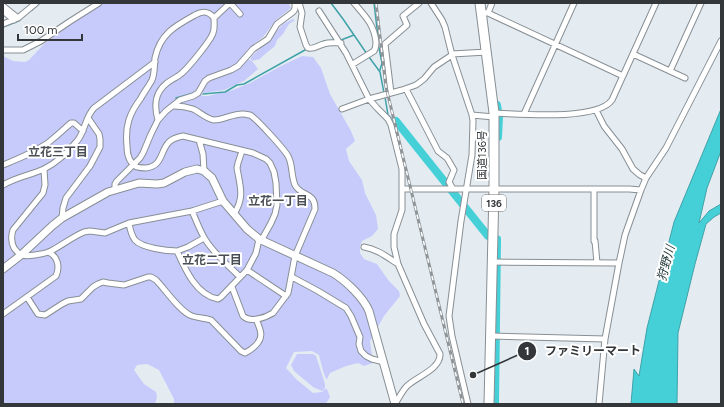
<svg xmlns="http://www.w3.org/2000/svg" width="724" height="407" viewBox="0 0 724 407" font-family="Figtree,'Noto Sans JP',sans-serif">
	<rect width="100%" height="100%" fill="#e4ecf2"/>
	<path fill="#c7cbfc" d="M105,3H287L289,4L291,8L276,20L263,37L247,50L238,64L231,69L215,75L202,84L200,93L203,96H208L233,90L250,83L281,66L302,56L313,57L321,68L330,94L351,131L355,141L346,149L349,161L362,180L365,193L376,215L378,229L372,236L362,241L360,246V253L364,259L377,264L389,281L399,291L400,296L384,316L370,341L373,363L364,366L358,363L346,366L330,373L327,379H326L323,371L319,355L312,351L294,352L286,368L296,379L313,393L322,392L325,389H327L330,397L327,402L325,404H174V399L159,370L147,364L137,365L134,370L144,384L156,392L157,397L155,404H3V56L13,61L25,62L29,60L45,43L84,15Z
		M293,19L295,20L289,24L283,34L277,40L275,46L264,55L260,59L252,61L251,60V57L255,53L262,47L283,24Z
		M249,59L253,62L258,69L244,81L224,90L203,93C201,90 204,86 206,83L242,66Z
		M297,354H313L316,356L325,384V388L322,391L313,387L294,371L291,365Z"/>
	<path fill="#45d0d8" stroke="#40a2a8" d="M721,109V151L707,188L699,223L709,211L721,204V213L714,217L706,224L695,264L678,333L677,404H631L634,369L639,376L647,328L674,222Z"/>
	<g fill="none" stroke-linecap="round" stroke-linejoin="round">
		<path stroke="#40a2a8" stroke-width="1.5" d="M331,3L343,19L367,54
			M374,3L378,37
			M32,10L40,3
			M3,27L16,22L20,20
			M341,40L354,35
			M378,43L382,63L380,70
			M312,46L324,41L335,40
			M369,57L380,72L384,93
			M203,94L225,92L237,85L244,84L305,50
			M385,97L388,115L391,118
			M176,98L194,93"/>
		<path stroke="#45d0d8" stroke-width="8" d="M497,105L499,117L498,137
			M396,121L488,236L497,239
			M495,404L497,241"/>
		<defs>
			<path id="street" d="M230,3L240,14
				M299,3L302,13L300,27L306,45L308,48C314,50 318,45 324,44C329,42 335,43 341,43
				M431,3L442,20L445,27L452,55L472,115L473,121L472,155L461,221L449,316L452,336L468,404
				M3,6L18,18
				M3,11L14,20
				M319,11L346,53L369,99L377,108L388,119L391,125L402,169V210L394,234V247L398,264L424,324L440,354C441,369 416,377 407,386C402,391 399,398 395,404
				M481,13H488L623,76
				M488,13L492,3
				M214,18C208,10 202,11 195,15C175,26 160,34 155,58C154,65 155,73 152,80C149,86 144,92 141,98C129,114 125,126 127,146C127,154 129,163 137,167C140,168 143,168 146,168C163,166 160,151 169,142C173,138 178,137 183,136L253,153L266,159L270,163L274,172L276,183L277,205L275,214L271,223L261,241
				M3,24L18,18L36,3
				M3,50H23L41,41L69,22L99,3
				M452,54L487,52
				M633,54L685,78
				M353,64L374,51C376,48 376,46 376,42C374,24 365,16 354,3
				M670,71L701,3
				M406,89L438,151L447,158L454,170L449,182L453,189
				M391,93L385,44L407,25L403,16L419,3
				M174,106C180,106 187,107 193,109C200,112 206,119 214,120C224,120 234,113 244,114C246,114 248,115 250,115C256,118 284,149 288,156C293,165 291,176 295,185C301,197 315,191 315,209L295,256L289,288L288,293L273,313C265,318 250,323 243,316L232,287
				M342,109L369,99L402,90L416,85L424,79L434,67L452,55
				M596,110L604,126L622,149L633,169L640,175L646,178
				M494,113C519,114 597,121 612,100L656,3
				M524,114L574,3
				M472,115L494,117
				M158,120C154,106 154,93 167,83C172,79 178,77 182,73C189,67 211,40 213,33C215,28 214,23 214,18L230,3
				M199,140L203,154L204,171
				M3,165C20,158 35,152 49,142C57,136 64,129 71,123H74L83,131
				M44,169L45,185L43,193L13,230C11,236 11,242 14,248C16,250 18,254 21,255C27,257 43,254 49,252C61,246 72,237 84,232L90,231L105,233L129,223L192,211L223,201
				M3,185C16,177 31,175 44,169C56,163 68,152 77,141C85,132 85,117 94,108L155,62
				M115,189V184L117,181L140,158L143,153L151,134L158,120L166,111L180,100L193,96L198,93L205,81L209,78L231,70L238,66L253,49L268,39L277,24L293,12L295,9V3
				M402,189H629L641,190
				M594,189V241H595L597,263
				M192,211C196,220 200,231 205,239C214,254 228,265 240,277
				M234,214C245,197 240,186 237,168L238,163L242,151
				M62,218L63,208L66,198L90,166L100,147V139L99,134L88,118
				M129,223C130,229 131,235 135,240C142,248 167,251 177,251C185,269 196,295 218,299L221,297L247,270L256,253L259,239
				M364,247C377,249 387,257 398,264
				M177,251L188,247L204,238
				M492,262L619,263
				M247,270L286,296
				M292,277L318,291L346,308L351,316L360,337L359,344L361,351L366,356L372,359L384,362
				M27,297L38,314L45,315L62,304L68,301L81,299L93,287L98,284L103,282L108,283L124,285L148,277H151L156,280C165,289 180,312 192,316C198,318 205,318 211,320L241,351L245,353C249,351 252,349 255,346C265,337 260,329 256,319
				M3,314L56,276C60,267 58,256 48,252
				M491,336L605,339
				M599,404L605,339L619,263L625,235L641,190L646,178L666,148L721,41"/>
			<path id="secondary" d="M3,269L21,255L52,226L62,218L108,192L139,183L157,184L164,183L185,172L197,169L204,171L212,178L223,201L247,229L259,239L333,273C346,281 363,297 369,311L395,404"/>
			<path id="highway" d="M480,3L494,113V189L489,404"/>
		</defs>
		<use href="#street" stroke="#888f94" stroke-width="7"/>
		<use href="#secondary" stroke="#888f94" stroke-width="9"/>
		<use href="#highway" stroke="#888f94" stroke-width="11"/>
		<use href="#street" stroke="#fff" stroke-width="5"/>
		<use href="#secondary" stroke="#fff" stroke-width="7"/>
		<use href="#highway" stroke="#fff" stroke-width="9"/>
		<defs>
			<path id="rail" d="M376,3L386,87L463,404"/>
		</defs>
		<use href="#rail" stroke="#8e9498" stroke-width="3"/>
		<use href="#rail" stroke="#fff" stroke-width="1.5" stroke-dasharray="4.5" stroke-linecap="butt"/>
	</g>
	<g text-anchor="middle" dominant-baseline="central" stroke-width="4" stroke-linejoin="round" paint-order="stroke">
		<rect fill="#fff" stroke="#717374" stroke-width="1" x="482" y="195" width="24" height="16" rx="3"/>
		<g font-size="10" font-weight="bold" fill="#343739">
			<text x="494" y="203">136</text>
		</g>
		<g font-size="11" fill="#343739" stroke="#fff">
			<text transform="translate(482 155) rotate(-90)">国道136号</text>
		</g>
		<g font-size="12" font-weight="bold" fill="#484e53" stroke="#fff">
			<text x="58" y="152">立花三丁目</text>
			<text x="278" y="201">立花一丁目</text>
			<text x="212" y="260">立花二丁目</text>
		</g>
		<g font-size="12" font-style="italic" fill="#22393a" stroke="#fff">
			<text transform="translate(666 263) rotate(-75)">狩野川</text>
		</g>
	</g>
	<path fill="none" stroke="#343739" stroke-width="1.5" d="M473 375L527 351"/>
	<g fill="#343739" stroke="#fff" stroke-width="1.5">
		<circle cx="473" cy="375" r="4"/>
		<circle cx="527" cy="351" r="10"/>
	</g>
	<g font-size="12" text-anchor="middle" font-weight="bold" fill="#fff">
		<text x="527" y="355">1</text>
	</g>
	<g font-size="12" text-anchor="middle" font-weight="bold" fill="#343739" stroke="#fff" stroke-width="4" stroke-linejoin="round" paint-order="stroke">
		<text x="593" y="355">ファミリーマート</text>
	</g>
	<rect width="724" height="407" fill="none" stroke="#343739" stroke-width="8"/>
	<path d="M18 34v6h64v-6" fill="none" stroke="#343739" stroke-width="2"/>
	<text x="24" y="34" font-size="12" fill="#343739" stroke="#ffffff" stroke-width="3" paint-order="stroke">100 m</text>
</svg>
